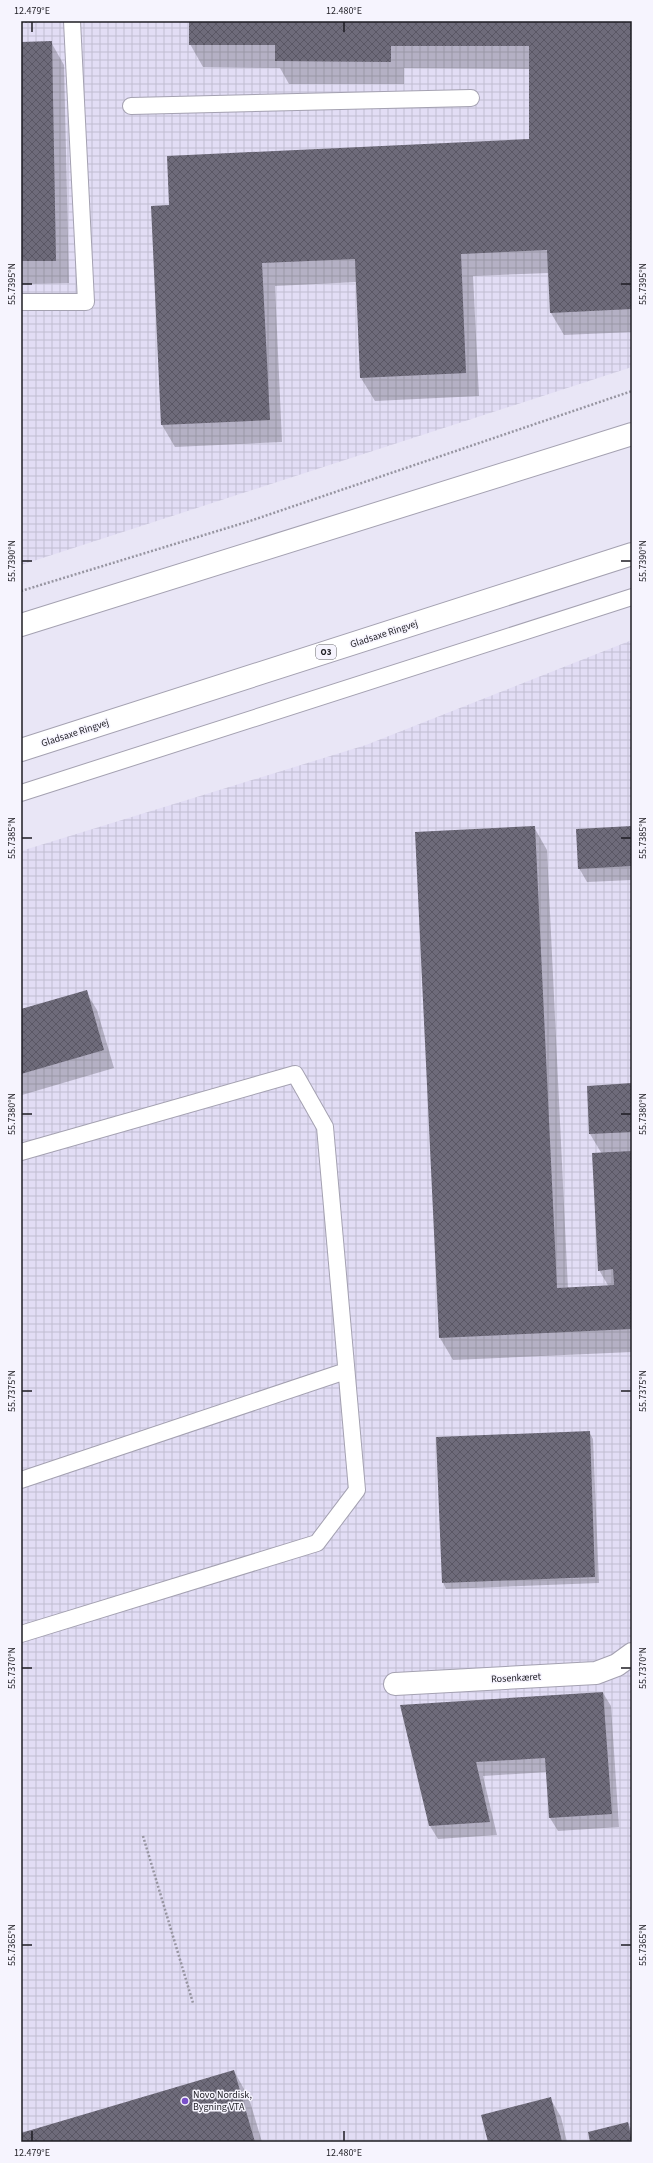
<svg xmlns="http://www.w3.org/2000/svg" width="653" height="2163" viewBox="0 0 653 2163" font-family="'Source Sans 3',sans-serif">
	<defs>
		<pattern id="industrial-grid" width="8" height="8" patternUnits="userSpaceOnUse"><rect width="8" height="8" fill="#e2ddf5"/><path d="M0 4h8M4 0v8" fill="none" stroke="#c1bdd2"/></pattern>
		<pattern id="building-cross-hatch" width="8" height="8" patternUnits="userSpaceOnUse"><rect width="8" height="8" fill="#6e6b7a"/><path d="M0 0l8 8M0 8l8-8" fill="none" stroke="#5a5764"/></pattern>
	</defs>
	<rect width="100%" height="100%" fill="#e9e6f6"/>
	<path fill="url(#industrial-grid)" d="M21,21H632V367L21,565Z
		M632,640V2142H21V851L366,745Z"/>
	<path fill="#0003" d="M190,21H632V332L564,335L551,313L549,273L473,276L479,396L375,401L361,378L357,282L275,286L282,442L175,447L162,425L170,206L530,140V69L404,68V84H289L280,68L203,67L190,44Z
		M51,42L64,65L69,283L21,284V43Z
		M534,827L547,850L568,1289L609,1287L599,1270L602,1154L590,1134L588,1087L632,1084V1352L453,1360L440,1338Z
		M632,827V880L587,882L579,868Z
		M86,992L97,1010L114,1068L22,1095L21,1011Z
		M589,1432L593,1439L599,1583L446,1589L443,1582Z
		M603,1693L611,1706L619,1827L558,1831L550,1818L547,1772L483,1776L497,1835L438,1839L430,1826L401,1706Z
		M234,2071L249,2098L262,2142H21V2134Z
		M550,2098L561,2117L567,2142H489Z
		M628,2123L632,2130V2142H591Z"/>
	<path fill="url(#building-cross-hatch)" d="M189,21H632V309L550,313L547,250L461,254L466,373L360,378L355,259L262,263L270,420L161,425L151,206L169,205L167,156L529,139V46H391V62L275,61V45H189Z
		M52,41L56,261H21V42Z
		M535,826L557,1288L614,1285L613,1269L598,1271L592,1153L632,1151V1329L439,1338L415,832Z
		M632,826V866L578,869L576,829Z
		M87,990L104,1050L21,1074V1009Z
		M632,1083V1132L589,1134L587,1086Z
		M590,1431L595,1577L442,1583L436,1437Z
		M603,1692L612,1814L549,1818L545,1758L476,1762L490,1822L429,1826L400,1705Z
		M234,2070L255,2142H21V2133Z
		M551,2097L562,2142H488L481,2115Z
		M628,2122L632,2142H590L588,2132Z"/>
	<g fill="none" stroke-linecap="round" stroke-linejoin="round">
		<defs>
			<path id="lane" d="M131,106L471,98
				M21,302H86L72,21
				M21,793L632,597
				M21,1152L295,1074L325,1127L357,1490L317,1543L21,1634
				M21,1480L346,1371"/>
			<path id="street" d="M395,1684L596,1673L617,1665L632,1654"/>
			<path id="primary" d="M21,625L632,434
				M21,750L632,554"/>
		</defs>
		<use href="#lane" stroke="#a4a1b1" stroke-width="18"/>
		<use href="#street" stroke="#a4a1b1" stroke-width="24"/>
		<use href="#primary" stroke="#a4a1b1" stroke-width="24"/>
		<path stroke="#9795a1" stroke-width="2.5" stroke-dasharray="2 2" stroke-linecap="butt" d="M21,22L38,21
			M21,591L250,521L632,391
			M143,1836L193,2003"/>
		<use href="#lane" stroke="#fff" stroke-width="16"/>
		<use href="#street" stroke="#fff" stroke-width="22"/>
		<use href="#primary" stroke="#fff" stroke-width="22"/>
	</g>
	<path fill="none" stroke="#1e1d23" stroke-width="1.5" d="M32,22V32M344,22V32M22,284H32M621,284H631M22,561H32M621,561H631M22,838H32M621,838H631M22,1114H32M621,1114H631M22,1391H32M621,1391H631M22,1668H32M621,1668H631M22,1945H32M621,1945H631M32,2131V2141M344,2131V2141"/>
	<circle fill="#7950c9" stroke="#f6f4fe" stroke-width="1.5" cx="185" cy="2101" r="4"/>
	<g text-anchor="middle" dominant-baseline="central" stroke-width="3" stroke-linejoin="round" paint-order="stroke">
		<rect fill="#f6f4fe" stroke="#5f5e65" stroke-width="1" x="316" y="645" width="20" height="14" rx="3"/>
		<g font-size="9" font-weight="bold" fill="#1e1d23">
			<text x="326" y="652">O3</text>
		</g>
		<g font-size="10" fill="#1e1d23" stroke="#f6f4fe">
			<text transform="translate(384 634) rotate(-18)">Gladsaxe Ringvej</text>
			<text transform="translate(75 733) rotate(-18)">Gladsaxe Ringvej</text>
			<text transform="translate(516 1678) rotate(-3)">Rosenkæret</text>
		</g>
		<g font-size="10" fill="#1e1d23" stroke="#f6f4fe" text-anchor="start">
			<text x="193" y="2095">Novo Nordisk,<tspan x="193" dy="12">Bygning VTA</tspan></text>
		</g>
	</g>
	<rect width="653" height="2163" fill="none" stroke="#f6f4fe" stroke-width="44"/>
	<rect x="22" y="22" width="609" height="2119" fill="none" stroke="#1e1d23" stroke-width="1.5"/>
	<g font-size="10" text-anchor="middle" fill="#1e1d23">
		<text x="32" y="14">12.479°E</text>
		<text x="344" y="14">12.480°E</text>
		<text transform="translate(11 284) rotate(-90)" y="4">55.7395°N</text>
		<text transform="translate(642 284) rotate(-90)" y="4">55.7395°N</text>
		<text transform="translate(11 561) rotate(-90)" y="4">55.7390°N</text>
		<text transform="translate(642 561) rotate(-90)" y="4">55.7390°N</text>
		<text transform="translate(11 838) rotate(-90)" y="4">55.7385°N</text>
		<text transform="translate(642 838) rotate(-90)" y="4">55.7385°N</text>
		<text transform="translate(11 1114) rotate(-90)" y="4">55.7380°N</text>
		<text transform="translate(642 1114) rotate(-90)" y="4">55.7380°N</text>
		<text transform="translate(11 1391) rotate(-90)" y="4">55.7375°N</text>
		<text transform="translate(642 1391) rotate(-90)" y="4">55.7375°N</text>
		<text transform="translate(11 1668) rotate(-90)" y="4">55.7370°N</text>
		<text transform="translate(642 1668) rotate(-90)" y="4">55.7370°N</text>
		<text transform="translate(11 1945) rotate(-90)" y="4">55.7365°N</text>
		<text transform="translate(642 1945) rotate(-90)" y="4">55.7365°N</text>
		<text x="32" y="2156">12.479°E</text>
		<text x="344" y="2156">12.480°E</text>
	</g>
</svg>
